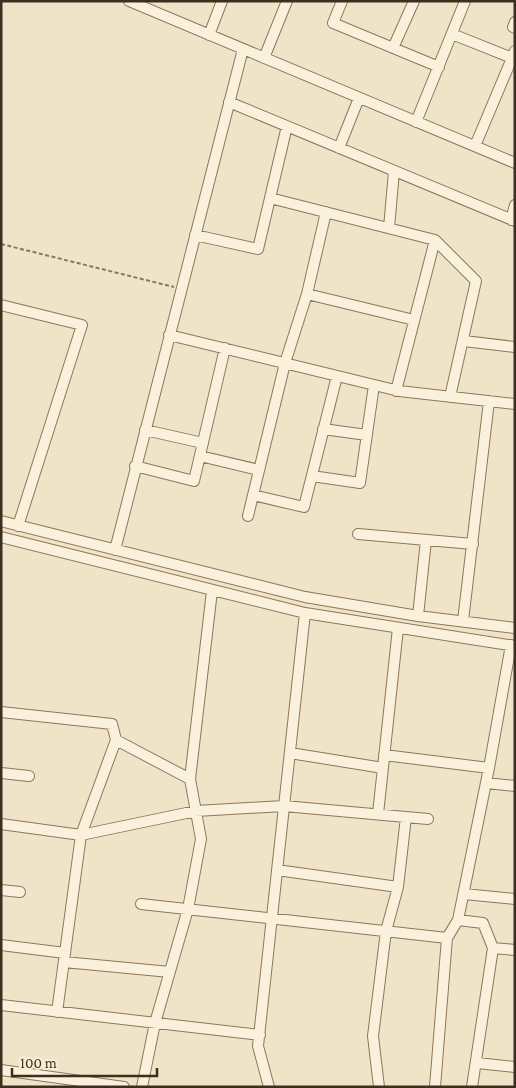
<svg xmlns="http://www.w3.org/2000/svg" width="516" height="1088" viewBox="0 0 516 1088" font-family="'Crimson Pro',serif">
	<rect width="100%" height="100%" fill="#f0e4c8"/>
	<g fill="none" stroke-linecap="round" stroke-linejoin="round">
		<defs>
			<path id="minor" d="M129,1L515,163
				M342,1L333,23L439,67
				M515,22L513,27L515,28
				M452,34L512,58
				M209,35L222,1
				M393,48L414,1
				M264,58L287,1
				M229,102L515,221
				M416,122L465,1
				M475,146L515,51
				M339,148L359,98
				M270,198L435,240L476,281L450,397
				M511,220L515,205
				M389,228L394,171
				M195,235L258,249L287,126
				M307,294L414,320
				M1,305L82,325L18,526
				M169,335L399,391L515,404
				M464,341L515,347
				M396,391L435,240
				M323,429L367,435
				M145,430L203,443
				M200,456L259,470
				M135,466L194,481L225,348
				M312,476L360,483L374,385
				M253,495L304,507L337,376
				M248,516L285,363L307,294L326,212
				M1,521L305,597L418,616L515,628
				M358,534L473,544
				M1,537L305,613L515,646
				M115,550L243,49
				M418,616L426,540
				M463,621L489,401
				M1,712L112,724L116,740L81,835L57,1012
				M116,740L190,779
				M290,753L383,768
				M384,755L489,768
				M1,773L29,776
				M486,783L515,786
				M378,814L398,628
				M1,824L81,835L196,811L284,806L428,819
				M277,870L398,887
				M1,890L20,892
				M464,894L515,899
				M141,904L447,938L458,920L483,923L493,948L472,1087
				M458,920L489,768L511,645
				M1,945L65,953
				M493,948L515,950
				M64,962L170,972
				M1,1005L260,1035
				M477,1063L515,1067
				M1,1070L124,1087
				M142,1087L155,1023L188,909L201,839L190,779L212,591
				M269,1087L258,1046L305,613
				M379,1087L373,1036L386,931L398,887L406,817
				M435,1087L447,938"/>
		</defs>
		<use href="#minor" stroke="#8d765c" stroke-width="12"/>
		<path stroke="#8d765c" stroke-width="2" stroke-dasharray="4 2.5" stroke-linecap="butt" d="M1,244L174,287"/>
		<use href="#minor" stroke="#faf1dc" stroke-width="10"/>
	</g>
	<rect width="516" height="1088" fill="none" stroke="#3d2e20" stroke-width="5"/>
	<path d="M12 1068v8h145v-8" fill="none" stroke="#3d2e20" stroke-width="2.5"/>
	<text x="20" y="1068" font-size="15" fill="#3d2e20" stroke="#f7eed8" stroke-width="4" paint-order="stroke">100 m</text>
</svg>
